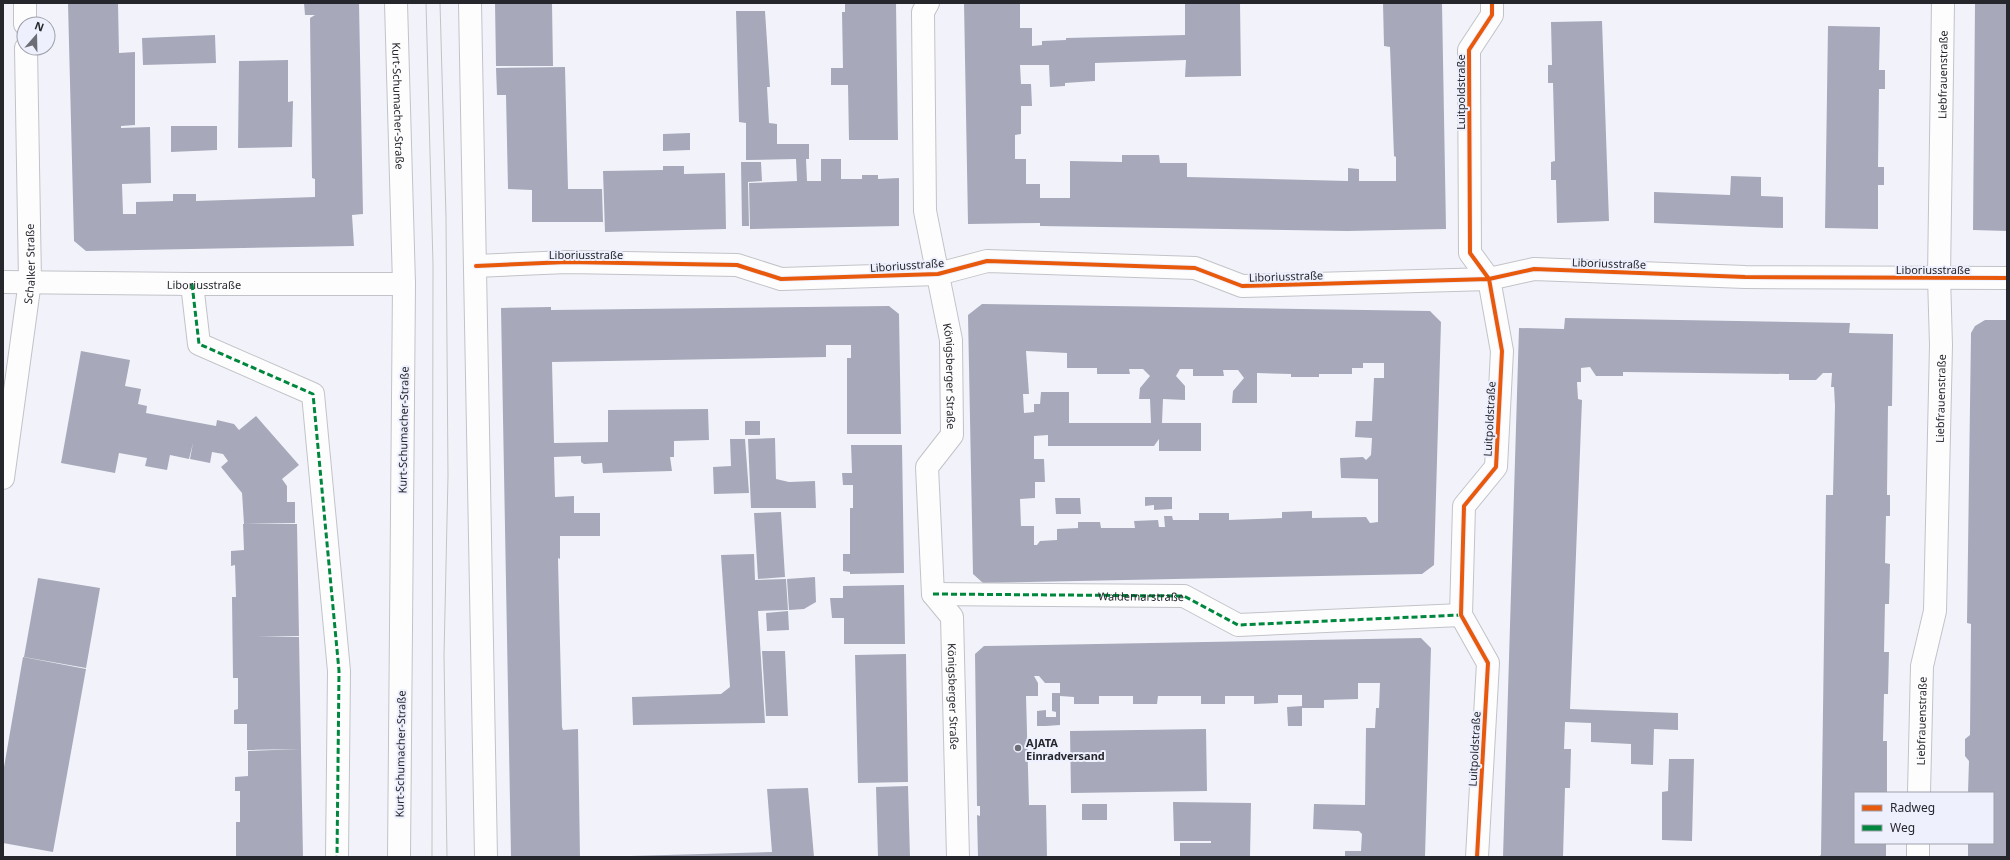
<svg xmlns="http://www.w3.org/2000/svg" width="2010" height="860" viewBox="0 0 2010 860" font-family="'Noto Sans',sans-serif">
	<rect width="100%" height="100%" fill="#f2f3fa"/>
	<path fill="#a7a9ba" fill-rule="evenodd" d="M68,3H118L119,53L135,52V125L121,126V128L150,127L151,183L122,184L123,214H136V202L173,201V194H196V201L315,197V179L312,178L310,18L315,15H305L304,3H359L363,214L352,215L354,246L86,251L74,241Z
		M495,3H552L553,66H496Z
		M845,3H896L898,140H849L848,85H831V68H843L842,12H845Z
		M964,3H1020V28H1032V46L1042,45V41L1066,40V38L1185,35V3H1240L1241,76L1185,77L1186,60L1095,63V81L1065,83V86L1050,87L1049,65H1020L1021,84H1031L1032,106H1021V134L1015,135V159H1026V184H1040V198H1070V161L1122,162V155H1159L1160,163H1187V177L1348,181V168L1359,169V181H1396V157L1394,156L1390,47L1384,46L1383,3H1442L1446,229L1347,231L1040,226V223L968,224Z
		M1975,3H2007V231L1973,230Z
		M736,11H765L770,87H767L769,123L777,124V144H809V159H806L807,181H821V159H841V179H862V175H878V179L899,178V226L750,229L749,183L797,181L796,159L746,160V123L739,122Z
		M1602,21L1609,221L1557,223L1556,180H1551V162L1555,161L1553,83H1548V65H1552L1551,22Z
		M1828,26L1880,27L1879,70H1885V89H1879L1878,167H1884V185H1878V229L1825,228Z
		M215,35L216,63L143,65L142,38Z
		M288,60V102L293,101L292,147L238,148L239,61Z
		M565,67L568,189H602L603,222H532V190L508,189L506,95H497L496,68Z
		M171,126H217V150L171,152Z
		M690,133V150L663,151V134Z
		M741,162H761L762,181L748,182L749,226H742Z
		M663,166H684V174L725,173L726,229L605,232L603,171L663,170Z
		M1731,176L1761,177V196L1783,197V228L1654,223V192L1730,195Z
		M982,304L1430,311L1441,322L1434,565L1422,574L983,583L973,574L968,315ZM1026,351L1067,353V368H1097V374H1130L1129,369H1143L1150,376L1140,388L1139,399H1150L1151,423H1069V392H1041L1040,404H1034V412L1024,413L1023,394H1029ZM1363,363H1384V378H1374L1372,421H1356L1355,437L1372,438L1371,455L1366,460L1363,457L1340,458L1341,478L1378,479V522L1370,523L1366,517L1312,518V511L1282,512V518L1229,520V513H1199V520H1173L1172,516H1164L1165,527H1159L1158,520L1134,521L1135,528H1101L1100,522H1078V528L1057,529V540L1040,541L1037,545H1034V526H1021L1020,499L1035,498V482H1045L1044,459H1034V436L1048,435V446H1154L1159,439V451H1201V423H1162L1163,399L1185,400V386L1176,376L1180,369H1193V376H1224L1223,370H1238L1244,378L1233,391L1232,403H1257V373L1291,374V377H1319V374H1352V368H1363Z
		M889,306L899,314L901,434H847V358H851V345H826V357L552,362L554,443L608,442V410L708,409L709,440L674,441V457H670L672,471L603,473L602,463L584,464L581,462V456L554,457L555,497L574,496V513H600V536H560V559L558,558L562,727L563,730L578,729L580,857H511L501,308L551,307V310Z
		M1565,318L1850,323L1849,333L1893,334L1892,406H1888L1887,495H1890V516H1886L1885,563L1890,564L1889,604H1885L1884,652H1889L1888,694H1884L1883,741H1887V793H1855V843H1886V857H1818L1821,855L1826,495H1833L1835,406L1834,387H1831L1832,373H1823L1816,380H1789V374L1623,372V376H1596L1590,367L1581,368V382H1577L1578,399L1582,400L1570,709L1678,713V730L1654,729L1653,765L1631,764V744L1591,742V723L1565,722L1564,749H1571L1570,788H1565L1563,857H1503L1519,328L1564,329Z
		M1985,320H2007V857H1968V843H1993V793H1968L1969,761L1965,756V739L1970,735L1971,624L1967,623L1971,333L1975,326Z
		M81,351L130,360L125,386L141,389L138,404L147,406L146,413L216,426L217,420L234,424L239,430L256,416L299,465L282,479L287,486V502H295V523L244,524L242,493L221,467L228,461L223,454L212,452L210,463L190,459L193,443L189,459L170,455L167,470L145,466L147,458L119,453L115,473L61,463Z
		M745,421H760V435H745Z
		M775,438L776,479L789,482L815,481L816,508H751L748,439Z
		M730,439H745L749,493L714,494L713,467L731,466Z
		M851,445H902L904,573L850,574V572L843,571V554H850V508H853V485H843L842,473H852Z
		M1145,497H1172V509L1154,510V505L1145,506Z
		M1055,498H1080L1081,514H1056Z
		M781,512L785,577L758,579L754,513Z
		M243,524H297L299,636L257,637H299L301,749L247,750V724H234V710L238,709V678H233L232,597H236L235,565L231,566V551L244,550Z
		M754,554L755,580L786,579L788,610L758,611L765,723L633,725L632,697L721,694L730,687L721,555Z
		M815,577L816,602L804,609L789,610L787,579Z
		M38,578L100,588L86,668L24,657Z
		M904,585L905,644H844V618H832L830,598H843V586Z
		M788,611L789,630L767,631L766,613Z
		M1421,638L1431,648L1425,857H1345V851H1361L1362,834L1359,831L1313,829L1314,804L1365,805L1366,728H1375L1376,708H1379L1380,683H1358V699L1324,700V708H1302V726H1288L1287,707L1302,706V695H1278V703L1254,704V696H1225V704H1201V696H1158L1157,704H1133V696H1099V704H1074V697L1060,696V725L1046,726H1037V711L1046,710V717H1056V712L1052,711V693H1060V683H1045L1039,676H1034L1038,683V696H1026L1029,805H1046L1047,857H978L977,815L980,816V806H977L975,654L984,646Z
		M762,651H785L788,716H766Z
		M906,654L908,782L858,783L855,655Z
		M23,657L86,669L53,852L3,843V773Z
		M1206,729L1207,791L1071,793L1070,731Z
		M301,749L303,857H236V822H240V791H235V777L248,776V751Z
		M1669,759H1694L1692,841L1662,840V792L1668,791Z
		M908,786L910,857H878L876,787Z
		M808,788L814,857H594L772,852L767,789Z
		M1173,802L1251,803L1250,857H1180V843H1211V841H1174Z
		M1082,804H1107V820H1082Z"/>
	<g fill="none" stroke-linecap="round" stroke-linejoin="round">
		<defs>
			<g id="minor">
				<path d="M25,3V24"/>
				<path id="s1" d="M928,3L923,12L925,211L951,340L952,435L927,467L933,594L952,617L958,857"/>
				<path d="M476,266L567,262L737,265L781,279L938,274L987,261L1195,268L1242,286L1489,279L1534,269L1745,277L2007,278"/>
				<path id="s2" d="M3,282L192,284H404"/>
				<path d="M192,284L199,344L313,394L339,671L337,857"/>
				<path id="s3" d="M3,478L30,281L26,48"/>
				<path id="s4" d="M933,594L1184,596L1238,625L1461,615"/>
				<path id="s5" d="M1919,793L1922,666L1935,611L1941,345L1939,277L1943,3"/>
				<path d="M1477,857L1488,663L1461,615L1464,506L1496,467L1502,351L1489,279L1470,253L1469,50L1492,15V3"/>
				<path d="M1918,857V843"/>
			</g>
			<g id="primary">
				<path id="s6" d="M396,3L404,284L399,857"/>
				<path d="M470,3L486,857"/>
			</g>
		</defs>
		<use href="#minor" stroke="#c2c3c8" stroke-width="24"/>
		<use href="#primary" stroke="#c2c3c8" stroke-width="24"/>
		<use href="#minor" stroke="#fdfdfe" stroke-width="22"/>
		<use href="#primary" stroke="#fdfdfe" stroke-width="22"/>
		<path stroke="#c2c3c4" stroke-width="1" d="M426,3L433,264L432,857
			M440,3L446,217L448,476L444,656L447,857"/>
		<path stroke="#00873e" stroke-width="3" stroke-dasharray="6 3" stroke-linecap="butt" d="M192,284L199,344L313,394L339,671L337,857
			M933,594L1184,596L1238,625L1461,615"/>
		<defs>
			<path id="cycleway" d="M476,266L567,262L737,265L781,279L938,274L987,261L1195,268L1242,286L1489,279L1534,269L1745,277L2007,278
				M1477,857L1488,663L1461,615L1464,506L1496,467L1502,351L1489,279L1470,253L1469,50L1492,15V3"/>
		</defs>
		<use href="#cycleway" stroke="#eef0fd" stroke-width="6"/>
		<use href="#cycleway" stroke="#e8590c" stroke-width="4"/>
	</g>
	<circle fill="#6d6e75" stroke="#eef0fd" stroke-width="1.5" cx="1018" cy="748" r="4"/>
	<g text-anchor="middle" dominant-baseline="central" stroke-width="4" stroke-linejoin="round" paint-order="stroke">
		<g font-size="11" fill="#26272d" stroke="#eef0fd">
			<text stroke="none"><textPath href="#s5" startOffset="720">Liebfrauenstraße</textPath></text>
			<text transform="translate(1460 92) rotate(-90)">Luitpoldstraße</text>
			<text stroke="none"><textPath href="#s6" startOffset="103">Kurt-Schumacher-Straße</textPath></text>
			<text x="586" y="254">Liboriusstraße</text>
			<text transform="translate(1609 263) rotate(2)">Liboriusstraße</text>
			<text stroke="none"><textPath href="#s3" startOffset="216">Schalker Straße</textPath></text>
			<text transform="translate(907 265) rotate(-4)">Liboriusstraße</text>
			<text x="1933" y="269">Liboriusstraße</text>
			<text transform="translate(1286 276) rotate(-2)">Liboriusstraße</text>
			<text stroke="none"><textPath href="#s2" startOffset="201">Liboriusstraße</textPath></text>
			<text stroke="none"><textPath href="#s1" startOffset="377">Königsberger Straße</textPath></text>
			<text stroke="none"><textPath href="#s5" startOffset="396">Liebfrauenstraße</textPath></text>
			<text transform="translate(1489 419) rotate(-87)">Luitpoldstraße</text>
			<text transform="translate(403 430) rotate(-89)">Kurt-Schumacher-Straße</text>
			<text stroke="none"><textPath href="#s4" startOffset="208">Waldemarstraße</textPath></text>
			<text stroke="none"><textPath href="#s1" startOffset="713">Königsberger Straße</textPath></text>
			<text stroke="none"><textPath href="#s5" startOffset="72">Liebfrauenstraße</textPath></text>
			<text transform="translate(1474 749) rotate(-87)">Luitpoldstraße</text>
			<text transform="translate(400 754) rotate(-89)">Kurt-Schumacher-Straße</text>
		</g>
		<g font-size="11" font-weight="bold" fill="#26272d" stroke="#eef0fd" text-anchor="start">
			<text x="1026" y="742">AJATA<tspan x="1026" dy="13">Einradversand</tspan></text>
		</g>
	</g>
	<rect width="2010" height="860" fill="none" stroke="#26272d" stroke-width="8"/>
	<rect x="1854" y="792" width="140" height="52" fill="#eef0fd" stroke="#9ea0aa"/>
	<rect x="1862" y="805" width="20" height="6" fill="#e8590c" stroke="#9ea0aa"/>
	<text x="1890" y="812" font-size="12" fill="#26272d">Radweg</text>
	<rect x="1862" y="825" width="20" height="6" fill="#00873e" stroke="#9ea0aa"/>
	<text x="1890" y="832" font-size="12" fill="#26272d">Weg</text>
	<g transform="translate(36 36) rotate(20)"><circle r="19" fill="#eef0fd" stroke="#9ea0aa"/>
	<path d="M0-3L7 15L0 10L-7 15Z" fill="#6d6e75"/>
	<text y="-6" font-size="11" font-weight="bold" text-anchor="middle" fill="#26272d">N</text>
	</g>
</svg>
